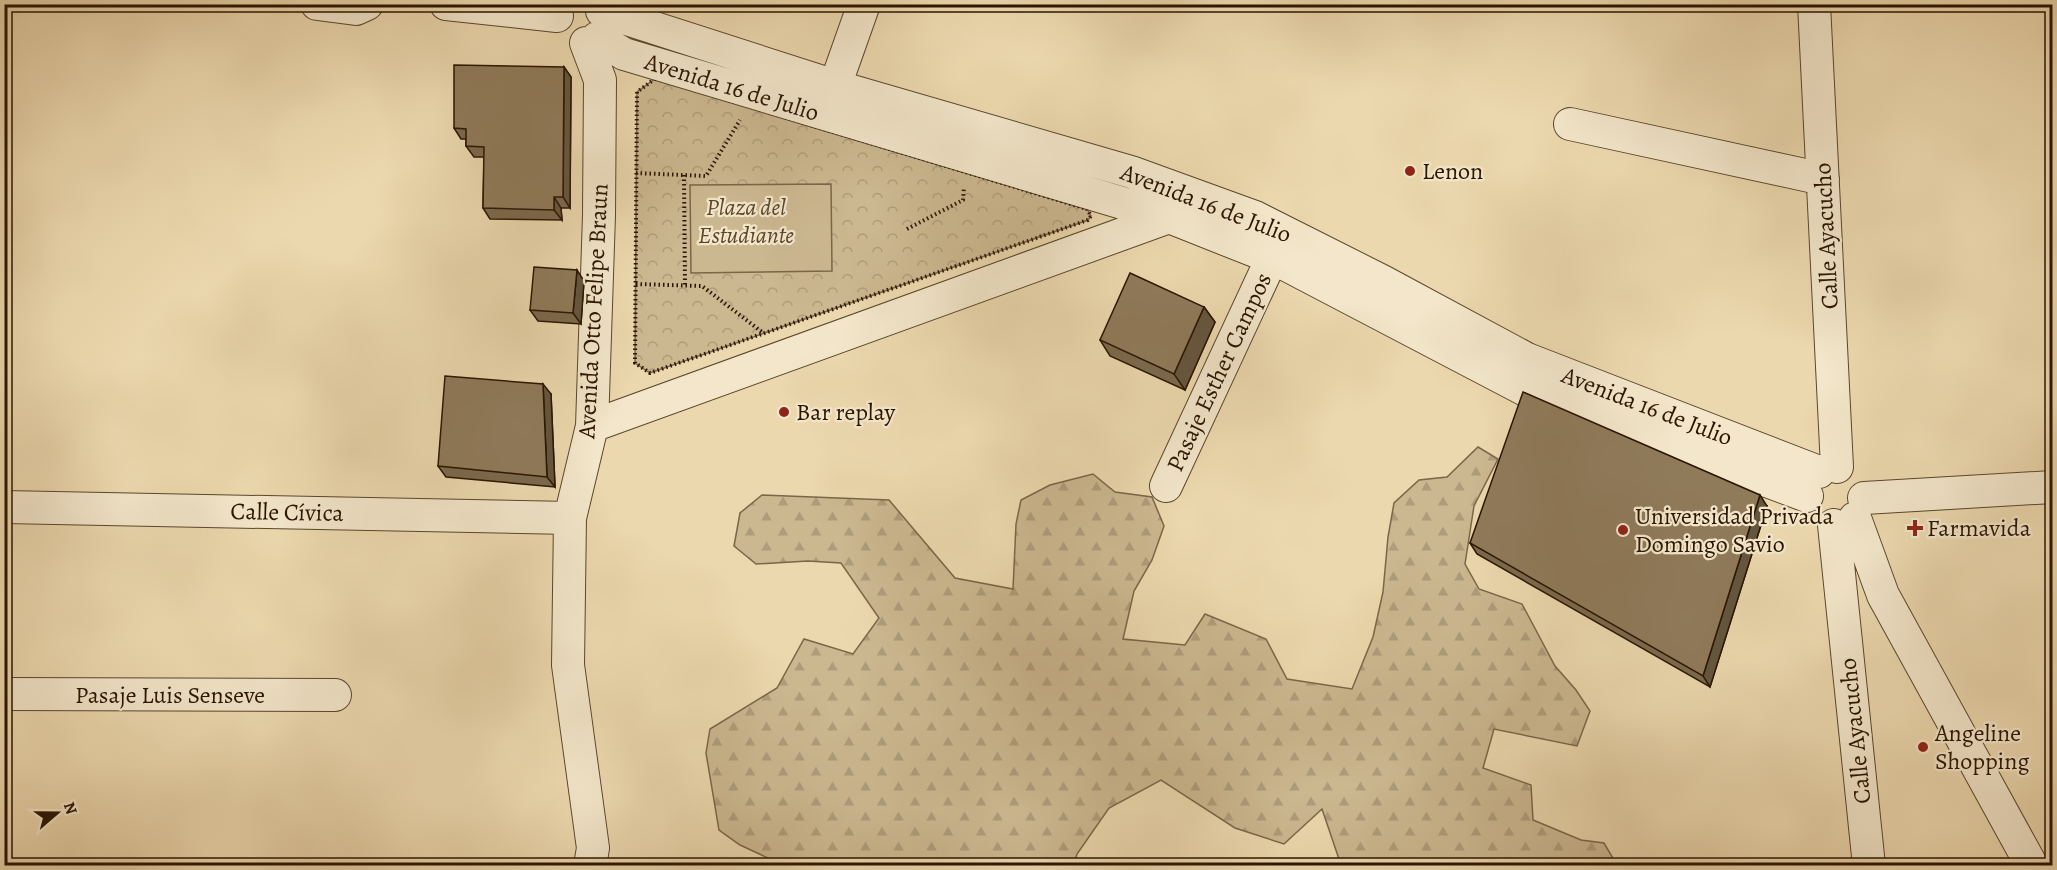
<svg xmlns="http://www.w3.org/2000/svg" width="2057" height="870" viewBox="0 0 2057 870" font-family="Alegreya,serif">
	<defs>
		<pattern id="forest-firs" width="22" height="20" patternUnits="userSpaceOnUse" patternTransform="scale(1.5)"><rect width="22" height="20" fill="#cbb790"/><path d="M5 1l3.5 6h-7zM16 11l3.5 6h-7z" fill="#ae9c7a"/></pattern>
		<pattern id="park-crowns" width="20" height="18" patternUnits="userSpaceOnUse" patternTransform="scale(1.5)"><rect width="20" height="18" fill="#cbb790"/><path d="M2 6a3 3 0 1 1 6 0M12 15a3 3 0 1 1 6 0" fill="none" stroke="#ae9c7a"/></pattern>
	</defs>
	<rect width="100%" height="100%" fill="#ecd8ae"/>
	<filter id="stains"><feTurbulence type="fractalNoise" baseFrequency=".00333" numOctaves="4"/><feColorMatrix values="0 0 0 0 .2 0 0 0 0 .09 0 0 0 0 .02 0 0 0 .5 -.17"/></filter>
	<radialGradient id="worn" r=".72"><stop offset=".6" stop-color="#630" stop-opacity="0"/><stop offset="1" stop-color="#630" stop-opacity=".3"/></radialGradient>
	<path fill="url(#forest-firs)" stroke="#7a6648" stroke-width="1.5" d="M1478,447L1498,459L1474,506L1465,564L1479,589L1522,604L1555,666L1576,690L1590,711L1577,746L1494,729L1483,768L1531,785L1533,820L1581,840L1604,843L1617,865H1341L1322,809L1284,844L1235,828L1161,780L1109,808L1077,854L1074,865H783L740,845L719,830L706,753L710,729L777,688L804,639L853,654L879,618L841,563L808,561L756,564L734,546L740,513L762,495L889,500L955,578L1013,589L1016,524L1021,500L1050,485L1093,474L1115,492L1152,497L1164,526L1152,560L1134,591L1123,639L1185,645L1205,614L1266,639L1287,679L1352,689L1373,637L1383,592L1388,537L1394,503L1419,480L1447,477Z"/>
	<path fill="url(#park-crowns)" stroke="#7a6648" stroke-width="1.5" d="M656,78L1087,209L1091,216L1088,220L650,373L635,363L637,92Z"/>
	<path fill="#cbb790" stroke="#7a6648" stroke-width="1.5" d="M831,184L832,271L691,273L690,185Z"/>
	<g fill="none" stroke-linecap="round" stroke-linejoin="round">
		<defs>
			<path id="minor" d="M317,4L356,9L367,4
				M446,4L557,16
				M1814,4L1837,467
				M602,11L835,86L1131,172L1255,217L1384,282L1527,359L1819,472
				M597,38L624,54L1169,217L1275,259L1533,394L1807,496
				M586,43L600,80L599,215L592,426L570,518L568,665L593,848L590,866
				M835,86L864,4
				M1570,124L1823,179
				M592,426L1169,217L1173,213
				M1166,486L1272,258
				M1864,498L2052,487
				M4,507L570,518
				M1855,518L1883,595L2032,866
				M1834,525L1869,866
				M4,694L335,695"/>
		</defs>
		<use href="#minor" stroke="#5a462c" stroke-width="34"/>
		<path stroke="#2a1500" stroke-width="4" stroke-dasharray="1.5 3" stroke-linecap="butt" d="M656,78L1087,209L1091,216L1088,220L650,373L635,363L637,92Z
			M636,173L706,176L740,120
			M684,175L685,286
			M907,229L963,200L964,187
			M636,284L702,286L762,332"/>
		<use href="#minor" stroke="#f3e6ca" stroke-width="32"/>
	</g>
	<path fill="#7b694d" stroke="#2a1500" stroke-width="1.5" d="M564,67L571,77L570,208H561L562,220L490,219L483,208L484,157H474L466,146V139H461L454,128Z
		M584,281L581,324L538,321L530,310Z
		M1204,307L1215,322L1185,390L1110,356L1100,340Z
		M551,394L555,487L446,477L438,466Z
		M1767,506L1710,687L1477,554L1470,543Z"/>
	<path fill="#64553f" stroke="#2a1500" stroke-width="1.5" d="M564,67L571,77L570,208L563,197Z
		M554,197L561,208L562,220L554,210Z
		M577,270L584,281L581,324L573,313Z
		M1204,307L1215,322L1185,390L1174,374Z
		M543,384L551,394L555,487L547,477Z
		M1760,495L1767,506L1710,687L1703,676Z"/>
	<path fill="#8f7a5a" stroke="#2a1500" stroke-width="1.5" d="M454,65L564,67L563,197H554V210L483,208L484,147L466,146V129L454,128Z
		M534,267L577,270L573,313L530,310Z
		M1130,273L1204,307L1174,374L1100,340Z
		M445,376L543,384L547,477L438,466Z
		M1523,392L1760,495L1703,676L1470,543Z"/>
	<g fill="#8f2418" stroke="#f3e6ca" stroke-width="2">
		<circle cx="1410" cy="171" r="6"/>
		<circle cx="784" cy="412" r="6"/>
		<path d="M1912 519h6v6h6v6h-6v6h-6v-6h-6v-6h6z"/>
		<circle cx="1623" cy="530" r="6"/>
		<circle cx="1923" cy="747" r="6"/>
	</g>
	<g text-anchor="middle" dominant-baseline="central" stroke-width="4.5" stroke-linejoin="round" paint-order="stroke">
		<g font-size="24" fill="#2a1500" stroke="#f3e6ca">
			<text transform="translate(732 87) rotate(17)">Avenida 16 de Julio</text>
			<text transform="translate(1206 203) rotate(21)">Avenida 16 de Julio</text>
			<text transform="translate(1826 236) rotate(-93)">Calle Ayacucho</text>
			<text transform="translate(593 311) rotate(-87)">Avenida Otto Felipe Braun</text>
			<text transform="translate(1219 372) rotate(-65)">Pasaje Esther Campos</text>
			<text transform="translate(1647 406) rotate(21)">Avenida 16 de Julio</text>
			<text transform="translate(287 512) rotate(1)">Calle Cívica</text>
			<text x="170" y="695">Pasaje Luis Senseve</text>
			<text transform="translate(1855 731) rotate(-96)">Calle Ayacucho</text>
		</g>
		<g font-size="24" fill="#2a1500" stroke="#f3e6ca" text-anchor="start">
			<text x="1422" y="171">Lenon</text>
			<text x="796" y="412">Bar replay</text>
			<text x="1635" y="516">Universidad Privada<tspan x="1635" dy="28">Domingo Savio</tspan></text>
			<text x="1927" y="528">Farmavida</text>
			<text x="1935" y="733">Angeline<tspan x="1935" dy="28">Shopping</tspan></text>
		</g>
		<g font-size="24" font-style="italic" fill="#5a462b" stroke="#f3e6ca">
			<text x="746" y="207">Plaza del<tspan x="746" dy="28">Estudiante</tspan></text>
		</g>
	</g>
	<rect width="2057" height="870" fill="none" stroke="#ecd8ae" stroke-width="24"/>
	<rect x="6" y="6" width="2045" height="858" fill="none" stroke="#2a1500" stroke-width="3"/>
	<rect x="12" y="12" width="2033" height="846" fill="none" stroke="#2a1500" stroke-width="1.5"/>
	<g transform="translate(57 813) rotate(70)" stroke="#f3e6ca" stroke-width="4.5" paint-order="stroke">
	<path d="M0-4.5L10 22L0 15L-10 22Z" fill="#2a1500"/>
	<text y="-9" font-size="16" font-weight="bold" text-anchor="middle" fill="#2a1500">N</text>
	</g>
	<rect width="100%" height="100%" filter="url(#stains)"/>
	<rect width="100%" height="100%" fill="url(#worn)"/>
</svg>
